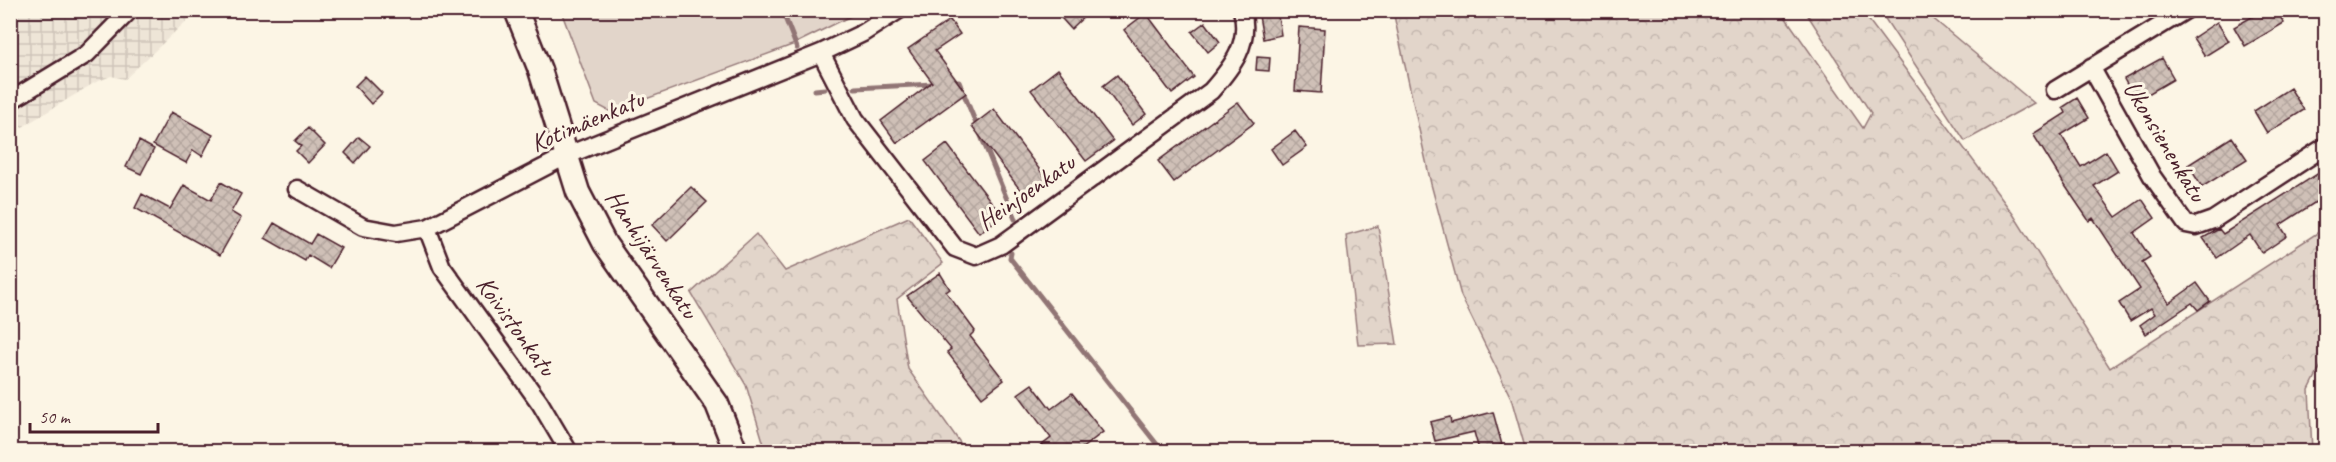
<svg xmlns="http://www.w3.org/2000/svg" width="2336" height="462" viewBox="0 0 2336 462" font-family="Caveat,sans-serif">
	<defs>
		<pattern id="industrial-grid" width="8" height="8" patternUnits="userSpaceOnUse" patternTransform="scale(1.5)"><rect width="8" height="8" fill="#eee5d7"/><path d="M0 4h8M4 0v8" fill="none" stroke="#cec4b9"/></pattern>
		<pattern id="forest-crowns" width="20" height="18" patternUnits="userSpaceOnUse" patternTransform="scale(1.5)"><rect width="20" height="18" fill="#e2d5ca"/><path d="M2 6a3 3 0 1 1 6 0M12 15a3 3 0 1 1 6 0" fill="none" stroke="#c3b6ae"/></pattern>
		<pattern id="building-cross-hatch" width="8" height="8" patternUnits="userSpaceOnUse" patternTransform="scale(1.5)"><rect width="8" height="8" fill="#cfc0b7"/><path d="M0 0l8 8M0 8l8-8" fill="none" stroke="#b3a59e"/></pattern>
	</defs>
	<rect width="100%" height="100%" fill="#fcf5e5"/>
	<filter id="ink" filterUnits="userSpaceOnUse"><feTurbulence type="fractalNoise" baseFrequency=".0167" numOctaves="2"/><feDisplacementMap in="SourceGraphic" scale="12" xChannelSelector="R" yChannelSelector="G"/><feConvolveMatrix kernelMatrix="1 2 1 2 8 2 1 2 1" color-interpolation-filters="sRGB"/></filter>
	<g filter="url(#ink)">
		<path fill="url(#industrial-grid)" d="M11,11H197L125,79L111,76L94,83L11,134Z"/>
		<path fill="#e2d5ca" stroke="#967a7a" stroke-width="1.5" d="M561,11V10L861,11L792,45L611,112L596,104Z"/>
		<path fill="url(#forest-crowns)" stroke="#967a7a" stroke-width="1.5" d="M1393,11H1781L1863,128L1871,113L1805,11H1862L2013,214L2110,368L2325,228V358L2309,390L2312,451H1526L1511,398L1461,296L1431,184Z
			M1880,11H1924L2034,103L1965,141Z
			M909,217L943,263L897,299L908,369L966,451H766L746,385L691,293L756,234L785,271Z
			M1378,226L1397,344L1358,345L1346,235Z"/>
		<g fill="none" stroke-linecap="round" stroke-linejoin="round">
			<path stroke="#917474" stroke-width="5" d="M782,10L797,48
				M952,83L959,82L1015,219
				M855,88L934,84
				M815,90L825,89
				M1011,253L1010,258L1163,452"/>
		</g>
		<path fill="url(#building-cross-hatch)" stroke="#4a1f2b" stroke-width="1.5" d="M1054,10H1091L1071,29Z
			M1258,10H1277L1281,35L1263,39Z
			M2264,10H2276L2284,23L2245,46L2234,27Z
			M1146,13L1194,77L1172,94L1124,30Z
			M950,20L960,34L935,51L966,93L897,143L881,121L932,82L908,49Z
			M1205,22L1220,42L1208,52L1192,32Z
			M2217,22L2229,41L2205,56L2193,38Z
			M1299,27L1325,29L1321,93L1295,91Z
			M1257,57L1270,58L1269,71L1256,70Z
			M2162,58L2174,79L2136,101L2124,79Z
			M1058,69L1113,141L1086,161L1031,90Z
			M1117,75L1146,114L1132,125L1103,86Z
			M365,76L382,93L371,104L355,86Z
			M2290,88L2304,110L2267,133L2254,111Z
			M2077,98L2089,118L2061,135L2081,167L2106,151L2118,171L2094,186L2116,217L2142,199L2155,218L2134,233L2150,257L2142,262L2169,303L2197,283L2210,301L2198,310L2192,303L2146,334L2140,325L2155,314L2151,308L2130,321L2119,303L2140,289L2093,218L2089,221L2064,184L2033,134L2066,113L2063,107Z
			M1238,102L1254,123L1174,182L1158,161Z
			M994,109L1049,182L1027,199L972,126Z
			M171,112L213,135L202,156L193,150L186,163L153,145Z
			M308,128L325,145L308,163L296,151L301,146L295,141Z
			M1295,131L1307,147L1282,165L1271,149Z
			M359,137L370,146L355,163L345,153Z
			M2232,137L2247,159L2202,187L2188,165Z
			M139,141L154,149L141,174L126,167Z
			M947,144L1002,216L979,233L925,161Z
			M2325,169V196L2280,225L2287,236L2262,253L2250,235L2217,258L2203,238L2219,229L2223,234Z
			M221,182L241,194L231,212L241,218L220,255L135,208L142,194L170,209L184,185L211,200Z
			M691,187L707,202L667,241L652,225Z
			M274,223L310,244L316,234L341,248L329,268L308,255L305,261L265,238Z
			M940,273L950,289L946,292L975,331L970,336L1004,380L982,397L947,352L951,349L907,296Z
			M1032,384L1051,409L1072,393L1103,432L1077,452H1033L1051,438L1018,394Z
			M1493,412L1502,445L1479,450L1474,432L1435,441L1430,422L1450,417L1451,423Z"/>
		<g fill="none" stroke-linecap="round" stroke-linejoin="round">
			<defs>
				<path id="street" d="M821,53L855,119L955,248L976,256L1001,245L1211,91C1232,67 1251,44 1242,10
					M2091,67L2152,176L2186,224L2196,226L2213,220L2326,146
					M2055,90L2186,10
					M10,101L87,54L130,10
					M297,189L363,227L396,233L427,228L568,155L821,53L863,33L899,10
					M427,228L442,267L540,403L569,452"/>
				<path id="secondary" d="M516,10L540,70L578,192L605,244L717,404L736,452"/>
			</defs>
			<use href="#street" stroke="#4a1f2b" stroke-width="21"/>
			<use href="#secondary" stroke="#4a1f2b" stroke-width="27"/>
			<use href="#street" stroke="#fcf5e5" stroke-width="16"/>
			<use href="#secondary" stroke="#fcf5e5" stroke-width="22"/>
		</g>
	</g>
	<g text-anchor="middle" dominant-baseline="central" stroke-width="6" stroke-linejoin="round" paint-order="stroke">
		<g font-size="26" fill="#4a1f2b" stroke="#fcf5e5">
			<text transform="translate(587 121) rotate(-23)">Kotimäenkatu</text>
			<text transform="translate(2165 141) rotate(59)">Ukonsienenkatu</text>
			<text transform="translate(1026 192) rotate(-35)">Heinjoenkatu</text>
			<text transform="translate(652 254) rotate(57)">Hanhijärvenkatu</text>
			<text transform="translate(516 326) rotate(54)">Koivistonkatu</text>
		</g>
	</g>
	<rect width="2336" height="462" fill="none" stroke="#fcf5e5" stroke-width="36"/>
	<rect x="18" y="18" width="2300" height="426" fill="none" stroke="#4a1f2b" stroke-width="2" filter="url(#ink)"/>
	<path d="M30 423v9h128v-9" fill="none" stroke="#4a1f2b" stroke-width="3"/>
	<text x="39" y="423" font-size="18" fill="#4a1f2b" stroke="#fcf5e5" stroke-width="4.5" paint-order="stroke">50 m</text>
</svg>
